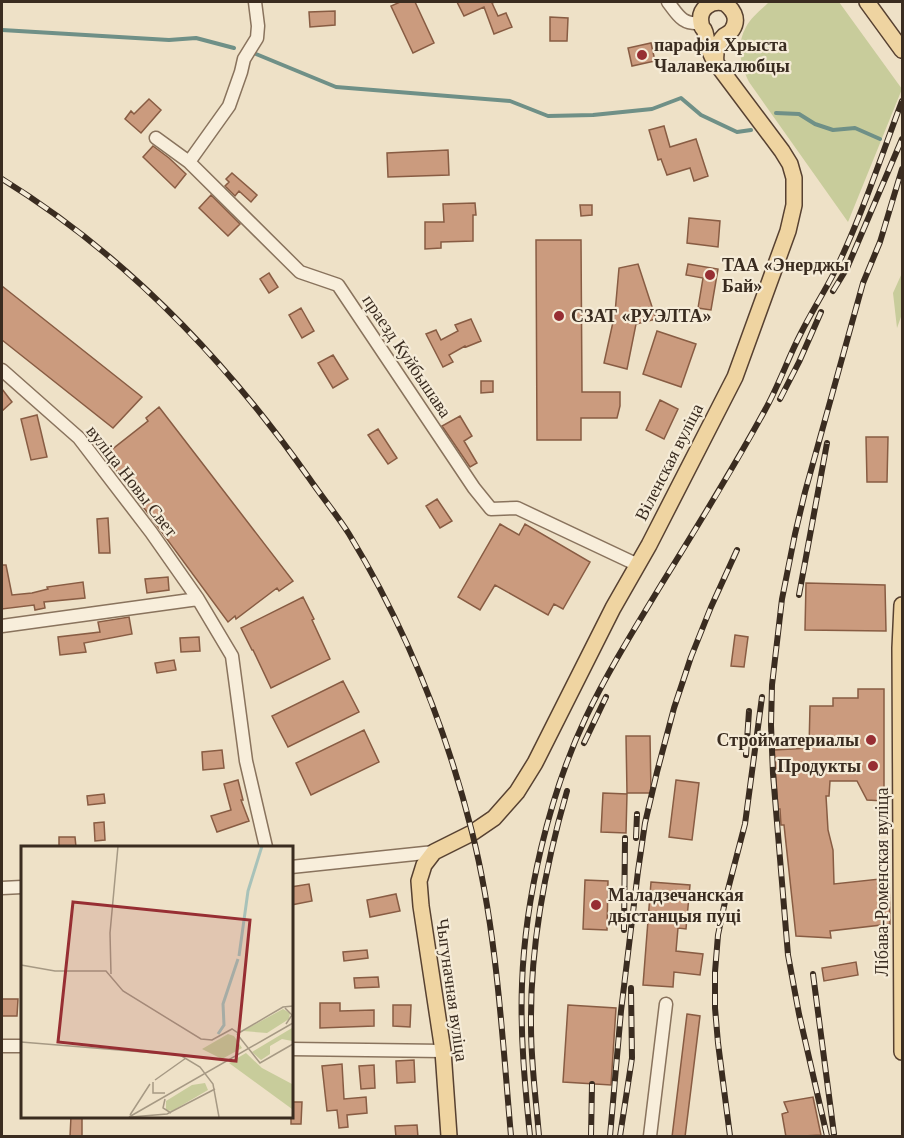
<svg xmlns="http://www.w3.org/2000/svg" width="904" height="1138" viewBox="0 0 904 1138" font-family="Georgia,serif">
	<rect width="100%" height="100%" fill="#eee1c7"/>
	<path fill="#c8cc9b" d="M769,2H839L902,89L848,222L749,82C740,64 736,45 746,27C751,17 762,9 769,2Z
		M902,273V314L897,328L893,293Z"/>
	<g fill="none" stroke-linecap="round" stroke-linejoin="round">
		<path stroke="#6f9087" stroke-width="4" d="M2,30L169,40L196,38L234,48
			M256,54L336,87L510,101L548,116L593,115L652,109L681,98L701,115L737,132L751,130
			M776,113L799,114L815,124L833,130L855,128L880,139"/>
	</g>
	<path fill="#cb9b7e" stroke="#885c43" stroke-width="1.5" d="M400,2H415L434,43L413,53L391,6Z
		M457,2H495L492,3L498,16L506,13L512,27L494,34L484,7L464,16Z
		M335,11V25L310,27L309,12Z
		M550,17L568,18L567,41H550Z
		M651,43L655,61L632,66L628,48Z
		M149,99L161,110L141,133L125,119L131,111L134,114Z
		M664,126L670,147L696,139L708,176L694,181L690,168L667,175L661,159L658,160L649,130Z
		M153,146L169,158L186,174L175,188L143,157Z
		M448,150L449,175L388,177L387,153Z
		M232,173L257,195L251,202L239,191L235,196L225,186L229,182L226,179Z
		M211,195L240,224L228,236L199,208Z
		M475,203L476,215H473V241L441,242V248L425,249V222H444L443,204Z
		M580,205H592V215L581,216Z
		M689,218L720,221L718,247L687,243Z
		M536,240H581L582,392H620V406L617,418H581V440H537Z
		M638,264L656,319L636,324L627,369L604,363L615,313L619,268Z
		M688,264L718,269L711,310L698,308L703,278L686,275Z
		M269,273L278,287L269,293L260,279Z
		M2,286L142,397L113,428L2,340Z
		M301,308L314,331L302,338L289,315Z
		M471,319L481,341L466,347L465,346L449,355L453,362L443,367L426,334L436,330L441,340L458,331L455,325Z
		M657,331L696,344L681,387L643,374Z
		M333,355L348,379L333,388L318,363Z
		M481,381H493V392L481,393Z
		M2,389L12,402L2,411Z
		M660,400L678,409L664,439L646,430Z
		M159,407L293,581L279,591L277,588L236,619L235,616L228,622L105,455L148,421L146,418Z
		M37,415L47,457L31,460L21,419Z
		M460,416L472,436L464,441L477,463L470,467L442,426Z
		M378,429L397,458L388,464L368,435Z
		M866,437H888L887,482H867Z
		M437,499L452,521L440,528L426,506Z
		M108,518L110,553H99L97,519Z
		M500,524L519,535L525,524L590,562L563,609L554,604L548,615L495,585L480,610L458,597Z
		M2,565H6L12,595L32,593L48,589L47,587L83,582L85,598L44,602L45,608L35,610L34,605L2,609Z
		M168,577L169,590L147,593L145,579Z
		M806,583L885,585L886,631L805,630Z
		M303,597L314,619L312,620L330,659L271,688L253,650H252L241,628Z
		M129,617L132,634L84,643L86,652L60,655L58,637L100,632L98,622Z
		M735,635L748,637L744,667L731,666Z
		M199,637L200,651L181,652L180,638Z
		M174,660L176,670L157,673L155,663Z
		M343,681L359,712L288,747L272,716Z
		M858,689H884V801L867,800L857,781H830L829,796H826L828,830L833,850L834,884L889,878L890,924L830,931L831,938L796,936L784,825H781L780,809H778L774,750L809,748L810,706H833V698H858Z
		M364,730L379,762L311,795L296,763Z
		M626,736H650L651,793H627Z
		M222,750L224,768L203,770L202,752Z
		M238,780L243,800H241L249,821L217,832L211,816L231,810L224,784Z
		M676,780L699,783L692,840L669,837Z
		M603,793L627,794L626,833L601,832Z
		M104,794L105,803L88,805L87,796Z
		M104,822L105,840L95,841L94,823Z
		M59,837H75L76,847H59Z
		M585,880L608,881L607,930L583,929Z
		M651,882L690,885L686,929L678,928L676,951L703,954L700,975L674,972L673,987L643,985Z
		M309,884L312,901L291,905V887Z
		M396,894L400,911L370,917L367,900Z
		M367,950L368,958L344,961L343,952Z
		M856,962L858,975L824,981L822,968Z
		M378,977L379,987L355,988L354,978Z
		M2,999H18L17,1016H2Z
		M320,1003H340V1011L374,1010V1026L320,1028Z
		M393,1005H411L410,1027L393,1026Z
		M568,1005L616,1008L611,1085L563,1082Z
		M687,1014L700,1016L685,1137H672Z
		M414,1060L415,1082L397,1083L396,1061Z
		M342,1064L344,1099L366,1097L367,1113L347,1115L348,1127L339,1128L337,1110L327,1111L322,1066Z
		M374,1065L375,1088L361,1089L359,1066Z
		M813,1097L821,1135L786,1137L782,1114L788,1112L784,1102Z
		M291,1102H302L301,1124H291Z
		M71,1116H82V1137H70Z
		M417,1125L418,1137H396L395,1126Z"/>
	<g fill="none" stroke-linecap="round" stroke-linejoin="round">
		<defs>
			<path id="minor" d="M668,2C678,15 682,25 701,23
				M156,138L189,162L300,272L338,285L474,488L491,509L517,508L638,565
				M189,162L229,106L241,72L244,59L257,38L258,26L255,2
				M2,370L79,438L151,532L198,599L232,656L246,761L266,847
				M2,626L198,599
				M291,867L434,852
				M2,888L22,887
				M2,1046H22
				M291,1049L443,1051
				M650,1136L666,1004"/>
			<path id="major" d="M867,2L902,50
				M716,63C715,54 717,43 724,36C727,34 730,33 732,30C740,18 732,8 723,2
				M902,605L900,648L902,1052
				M449,1136L443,1051L421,906L419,881L424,865L434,852L472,833L494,818L517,792L535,763L613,608L649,545L735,377L788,231L794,205V178L790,164L782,151L716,63C708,51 708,45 705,32C703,26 702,30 701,23C698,8 712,0 724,3"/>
		</defs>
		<use href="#minor" stroke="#89735d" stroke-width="15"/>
		<use href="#major" stroke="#574131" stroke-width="18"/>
		<use href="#minor" stroke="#f8eedb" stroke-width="12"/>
		<use href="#major" stroke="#efd4a1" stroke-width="15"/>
		<defs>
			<path id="rail" d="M2,179C124,254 227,362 309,478C322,497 337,515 349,534C405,626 446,728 472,832C497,932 502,1035 511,1136
				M833,291L847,268L902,139
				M780,399L799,362L821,312
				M799,595L827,443
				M584,743L606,697
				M746,755L749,711
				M636,838L637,814
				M624,930L625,838
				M813,974L834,1134
				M530,1136C525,1086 520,1035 522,984C525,898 549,795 586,717C608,671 635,628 661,585C697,527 733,469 765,410C779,385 788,358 801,333C812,311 825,291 836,269C862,215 881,157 902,101
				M539,1136C536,1100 531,1063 531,1026C530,947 545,867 567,791
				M591,1136L592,1084
				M610,1136L621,1011L638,871L645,823L657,772L674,708L691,657L711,607L737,550
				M620,1136L632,1058L631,988
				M730,1136L718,1043L715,1008V972L718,935L726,897L745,824L762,697
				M827,1136L799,1014L788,955L773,774L771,725L772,685L782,599L795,534L805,492L863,283L880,242L902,169"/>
		</defs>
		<use href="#rail" stroke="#3a2c20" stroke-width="6"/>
		<use href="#rail" stroke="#f5ebd7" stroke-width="4" stroke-dasharray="11" stroke-linecap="butt"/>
	</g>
	<g fill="#972e33" stroke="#f5ebd7" stroke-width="2">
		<circle cx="642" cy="55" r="6"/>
		<circle cx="710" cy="275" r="6"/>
		<circle cx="559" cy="316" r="6"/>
		<circle cx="871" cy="740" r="6"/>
		<circle cx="873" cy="766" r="6"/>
		<circle cx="596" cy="905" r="6"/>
	</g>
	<g text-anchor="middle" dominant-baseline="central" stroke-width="4.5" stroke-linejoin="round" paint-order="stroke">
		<g font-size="18" font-weight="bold" fill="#3a2c20" stroke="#f5ebd7" text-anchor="start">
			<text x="654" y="45">парафія Хрыста<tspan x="654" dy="21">Чалавекалюбцы</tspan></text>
			<text x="722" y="265">ТАА «Энерджы<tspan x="722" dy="21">Бай»</tspan></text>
			<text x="571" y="316">СЗАТ «РУЭЛТА»</text>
			<text x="859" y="740" text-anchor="end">Стройматериалы</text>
			<text x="861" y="766" text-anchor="end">Продукты</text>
			<text x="608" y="895">Маладзечанская<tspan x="608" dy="21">дыстанцыя пуці</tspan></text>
		</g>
		<g font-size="18" fill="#3a2c20" stroke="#f5ebd7">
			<text transform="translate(407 356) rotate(56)">праезд Куйбышава</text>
			<text transform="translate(669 462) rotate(-63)">Віленская вуліца</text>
			<text transform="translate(132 481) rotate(52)">вуліца Новы Свет</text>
			<text transform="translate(882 882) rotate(-90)">Лібава-Роменская вуліца</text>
			<text transform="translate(452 990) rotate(82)">Чыгуначная вуліца</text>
		</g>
	</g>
	<g transform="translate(21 846)">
		<rect width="272" height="272" fill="#eee1c7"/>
		<path d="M262,163L269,167L268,173L246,187L222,185ZM271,182V195L261,193L249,200V208L240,214L231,206ZM207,188L213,190L221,202L201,213L181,203ZM225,207L241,222L271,238V263L208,217ZM184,237L187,244L151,265L145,264V255L171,239Z" fill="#c8cc9b"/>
		<path fill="none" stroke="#a8c2b9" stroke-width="3" d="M218,110L227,45L241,0M197,188L203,179L202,158L217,113"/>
		<path fill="none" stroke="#a69984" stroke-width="1.5" d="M0,119L34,125H85L102,145L180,193L191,194L211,183L217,187M90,128L89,87L97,0M264,162L271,169L265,178M216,188L239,217L272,198M216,188L262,161L272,160M0,196L159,209L179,221L192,238L198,271M134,234L165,212M132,236V247H144M144,253L142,262L150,267M109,269L129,238M108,271L272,177M110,271L146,268L194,243"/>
		<path fill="#972e33" fill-opacity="0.15" stroke="#972e33" stroke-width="3" d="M52,56L229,74L215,215L37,196Z"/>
		<rect width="272" height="272" fill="none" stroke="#3a2c20" stroke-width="3"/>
	</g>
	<rect width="904" height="1138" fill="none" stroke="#3a2c20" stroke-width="6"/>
</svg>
